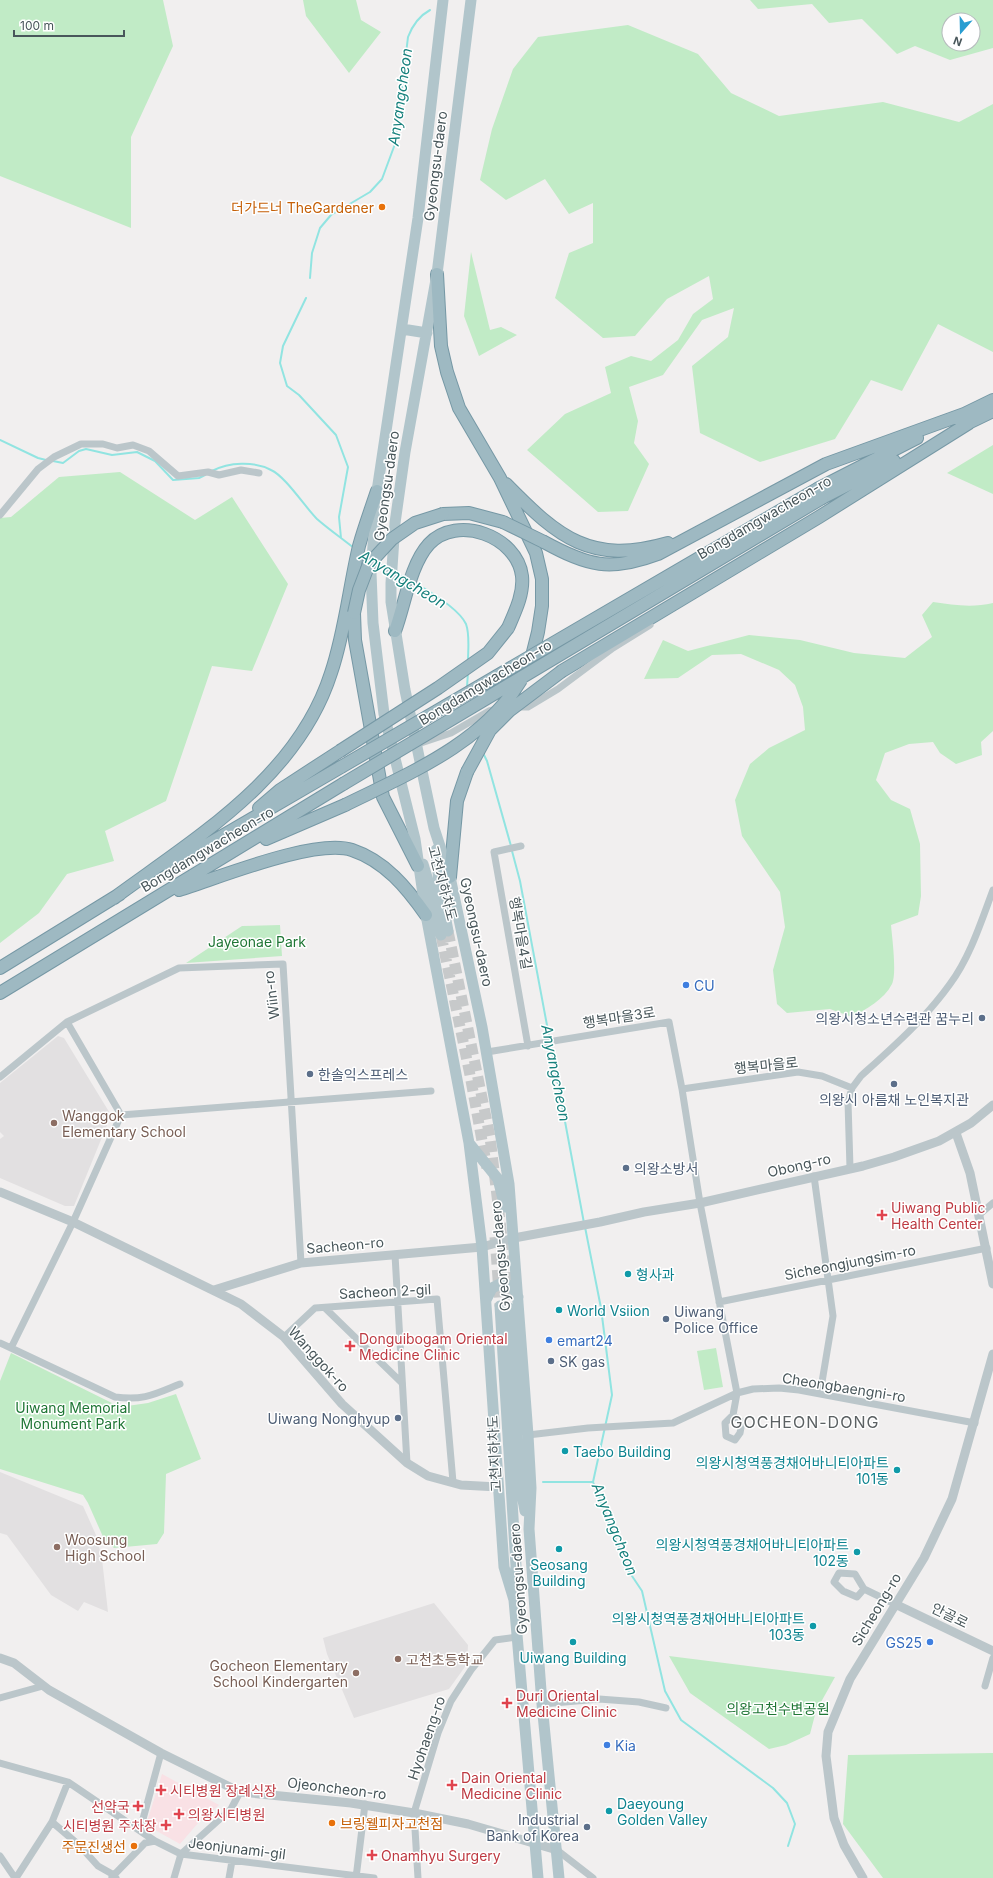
<svg xmlns="http://www.w3.org/2000/svg" width="993" height="1878" viewBox="0 0 993 1878" font-family="Inter,'Noto Sans KR',sans-serif">
	<rect width="100%" height="100%" fill="#f1efef"/>
	<path fill="#e2e0e1" d="M58,1036L64,1038L111,1115L74,1206H65L0,1178V1139L4,1136L0,1132V1083Z
		M0,1472L83,1506L96,1535L102,1559L108,1612L84,1602L78,1611L51,1595L7,1535L0,1533Z
		M434,1603L468,1645L467,1664L449,1689L354,1718L327,1654L323,1638Z"/>
	<path fill="#f9e1e5" d="M162,1774L219,1805L198,1823L180,1844L146,1825Z"/>
	<path fill="#c1ebc6" fill-rule="evenodd" d="M0,0H163L173,46L131,137V228L0,176Z
		M303,0H356L361,20L381,32L349,73L306,16Z
		M750,0H993V48L950,60L915,46L897,54L862,19L829,23L812,4L758,9ZM949,20H973V44H949Z
		M628,25L698,54L731,93L779,116L883,102L959,122L993,104V352L938,324L902,391L871,380L835,439L760,462L700,433L692,366L728,337L734,308L702,320L663,375L629,387L638,421L634,443L649,464L628,511L598,512L527,450L565,414L611,393L605,367L631,356L651,361L678,340L693,314L713,299L709,276L667,299L635,336L603,338L555,298L569,253L593,243V203L569,214L545,179L506,200L480,180L492,129L513,69L538,37Z
		M471,252L490,330L501,327L517,335L479,356L464,316Z
		M993,445V494L947,473Z
		M120,472L195,520L232,497L288,584L252,671L212,666L166,801L105,831L114,861L67,874L39,913L0,943V518L11,517L59,477Z
		M933,602C953,605 972,608 993,603V731L981,742L982,755L956,764L940,753L933,742L909,744L885,753L876,780L891,800L910,809L920,844L921,896L918,915L891,925C892,937 897,973 892,984C884,1000 866,1009 852,1017L830,1009L787,1013L777,1004L773,970L785,927L780,892L742,836L735,800L750,764L769,748L805,730L803,707L795,685L779,670L741,654L712,655L678,678L644,679L663,640L688,651L749,635L800,640L854,653L905,658L932,637L922,615Z
		M280,925L282,956L186,963L242,926Z
		M716,1348L723,1387L704,1390L697,1351Z
		M11,1353L120,1407L148,1403L176,1394L201,1459L166,1474L164,1533L157,1544L114,1548L104,1539L88,1503L83,1495L0,1469V1381Z
		M669,1656L835,1677L816,1711L810,1734L786,1745L769,1749L690,1693Z
		M993,1753V1878H883L843,1824L848,1755Z"/>
	<g fill="none" stroke-linecap="round" stroke-linejoin="round">
		<path stroke="#91e4e1" stroke-width="2" d="M310,278L312,253L320,228L331,215L370,192L382,179L395,144L408,37C413,24 419,16 430,10
			M306,298L283,346L280,363L287,386L299,395L336,435L348,467L339,517L341,538L354,548
			M0,440L38,458L46,460
			M53,461L63,463L79,451L86,449L112,455L137,452L155,461L173,480L199,478L205,475
			M212,471C229,462 254,461 271,470C285,476 305,507 317,519C325,526 333,532 341,538
			M376,562L388,569
			M395,573L405,578
			M415,583C429,591 459,609 466,624C470,635 468,650 468,661
			M467,687L468,672
			M483,753L487,761L511,846
			M512,851L520,881L584,1223
			M585,1227L601,1308L612,1395L593,1482L628,1570L642,1591L665,1691L681,1720L773,1788L787,1803L795,1824L788,1846
			M543,1482H593"/>
		<path stroke="#c7c9ca" stroke-width="11" stroke-dasharray="11 5.5" stroke-linecap="butt" d="M448,931L490,1137L505,1263L509,1308
			M441,935L470,1075L487,1168
			M495,1237L500,1306"/>
		<defs>
			<path id="trunk" d="M437,274L441,346L447,372L459,408L500,478L536,553L542,579V606L538,632L530,664
				M956,418L993,400
				M962,426L993,411
				M506,484C559,538 591,565 668,543
				M819,488L917,438
				M822,498L894,461
				M443,514L469,513L503,522
				M544,542C588,566 610,572 658,554L826,464L964,414
				M354,613L355,640L383,797L418,866
				M395,631C405,604 410,565 429,544C457,514 517,536 522,576C524,594 515,612 508,628
				M562,671L819,517L969,423
				M259,808L280,790L340,751
				M266,839L345,805
				M169,867L341,767
				M450,877L457,801L467,772
				M179,890C218,878 315,838 352,850C385,861 407,888 426,915
				M114,898C197,837 298,777 331,673C345,632 349,588 359,546C364,528 371,509 377,491
				M0,968L120,894
				M0,993L343,784"/>
		</defs>
		<use href="#trunk" stroke="#7698a5" stroke-width="14"/>
		<path stroke="#bbc6ca" stroke-width="7" d="M0,515L38,469L54,457L81,444H103L117,448L133,445L149,451L178,476L208,472L219,475L241,470L259,473
			M516,707H528L558,689L613,648L650,625
			M418,744L451,733L489,711L497,709
			M521,846L494,852L528,1046
			M67,1022L121,1115
			M487,1052L669,1022L682,1089L700,1203L737,1393L733,1415L725,1423L726,1436L735,1440L740,1433L742,1422L733,1415
			M0,1077L67,1022L179,968L283,964L301,1263
			M682,1089L798,1072L822,1076L852,1088
			M850,1168L848,1102L852,1088L861,1076C893,1047 925,1019 950,984C970,957 981,922 993,890
			M814,1176L833,1316L820,1394
			M980,1214L993,1203
			M395,1255L407,1463
			M719,1302L987,1248
			M325,1308L402,1383
			M284,1337L315,1308L437,1299L453,1482
			M0,1343L11,1348
			M180,1384C155,1394 144,1401 115,1397L11,1348L73,1222L121,1115L431,1091
			M528,1435L588,1428L673,1423L737,1393L753,1389L779,1388L799,1390L975,1423
			M864,1589L857,1597L843,1591L834,1582L839,1573L855,1574L864,1589L895,1604
			M985,1686L993,1658
			M0,1698L43,1686
			M542,1704L599,1699L639,1702L666,1708
			M0,1763L68,1782L155,1841L181,1854L374,1878
			M52,1822L79,1845L98,1866L114,1875L116,1878
			M140,1830L161,1753
			M557,1850L593,1878
			M0,1856L15,1878
			M112,1877L145,1843L155,1841
			M16,1878L52,1822L68,1782
			M174,1878L181,1854L231,1809L240,1792
			M229,1878L232,1861
			M356,1878L365,1804
			M418,1878L414,1813L438,1733L451,1701L471,1670L495,1640L517,1637"/>
		<path stroke="#bbc6ca" stroke-width="9" d="M956,1133L970,1173L993,1284
			M0,1192L73,1222L241,1304L284,1337L342,1404L407,1463L428,1476L461,1485L498,1487
			M214,1290L301,1263L482,1247L514,1238L600,1222L644,1212L700,1203L863,1166L894,1157L939,1141L971,1123L993,1105
			M895,1604L993,1651
			M0,1658L14,1663L49,1690L161,1753L240,1792L351,1803L414,1813L468,1824L557,1850
			M863,1878L844,1845L834,1818L826,1756L828,1732L850,1679L924,1558L952,1499L993,1354"/>
		<path stroke="#b1c5cb" stroke-width="11" d="M443,0L418,218L377,491L371,573L373,623L384,714L415,839L426,915L469,1143L482,1247L504,1567L514,1600L538,1878
			M471,0L437,274L405,452L395,523L391,583V602L405,690L434,828L450,877L482,1027L509,1184L528,1435L531,1488L529,1529L542,1704L559,1878
			M402,329L427,333
			M436,850L439,883L448,931
			M423,864L430,887L441,935
			M469,1143L498,1179L505,1207H509L510,1203
			M486,1300L492,1288L502,1283C511,1285 515,1289 518,1297
			M500,1306L516,1566L514,1592
			M509,1308L520,1484L525,1511"/>
		<use href="#trunk" stroke="#9eb9c2" stroke-width="12"/>
		<defs>
			<path id="trunk-bridge" d="M503,522L544,542
				M354,613L359,590L369,564L392,539L415,523L443,514
				M340,751L438,688L488,653L508,628
				M341,767L819,488
				M467,772L490,730L509,711L562,671
				M343,784L822,498
				M345,805C408,774 484,743 521,680"/>
		</defs>
		<use href="#trunk-bridge" stroke="#7698a5" stroke-width="14" stroke-linecap="butt"/>
		<use href="#trunk-bridge" stroke="#9eb9c2" stroke-width="12"/>
	</g>
	<g fill="#e8710a" stroke="#fff" stroke-width="1.5">
		<circle cx="382" cy="207" r="4"/>
		<circle cx="332" cy="1823" r="4"/>
		<circle cx="134" cy="1846" r="4"/>
	</g>
	<g fill="#3f7fe0" stroke="#fff" stroke-width="1.5">
		<circle cx="686" cy="985" r="4"/>
		<circle cx="549" cy="1340" r="4"/>
		<circle cx="930" cy="1642" r="4"/>
		<circle cx="607" cy="1745" r="4"/>
	</g>
	<g fill="#5c6f8a" stroke="#fff" stroke-width="1.5">
		<circle cx="982" cy="1018" r="4"/>
		<circle cx="310" cy="1074" r="4"/>
		<circle cx="894" cy="1084" r="4"/>
		<circle cx="626" cy="1168" r="4"/>
		<circle cx="666" cy="1319" r="4"/>
		<circle cx="551" cy="1361" r="4"/>
		<circle cx="398" cy="1418" r="4"/>
		<circle cx="587" cy="1827" r="4"/>
	</g>
	<g fill="#8d6e63" stroke="#fff" stroke-width="1.5">
		<circle cx="54" cy="1123" r="4"/>
		<circle cx="57" cy="1547" r="4"/>
		<circle cx="398" cy="1659" r="4"/>
		<circle cx="356" cy="1673" r="4"/>
	</g>
	<g fill="#e0444e" stroke="#fff" stroke-width="1.5">
		<path d="M880 1209h4v4h4v4h-4v4h-4v-4h-4v-4h4z"/>
		<path d="M348 1340h4v4h4v4h-4v4h-4v-4h-4v-4h4z"/>
		<path d="M505 1697h4v4h4v4h-4v4h-4v-4h-4v-4h4z"/>
		<path d="M450 1779h4v4h4v4h-4v4h-4v-4h-4v-4h4z"/>
		<path d="M159 1784h4v4h4v4h-4v4h-4v-4h-4v-4h4z"/>
		<path d="M136 1800h4v4h4v4h-4v4h-4v-4h-4v-4h4z"/>
		<path d="M177 1808h4v4h4v4h-4v4h-4v-4h-4v-4h4z"/>
		<path d="M164 1819h4v4h4v4h-4v4h-4v-4h-4v-4h4z"/>
		<path d="M370 1849h4v4h4v4h-4v4h-4v-4h-4v-4h4z"/>
	</g>
	<g fill="#0f9aa8" stroke="#fff" stroke-width="1.5">
		<circle cx="628" cy="1274" r="4"/>
		<circle cx="559" cy="1310" r="4"/>
		<circle cx="565" cy="1451" r="4"/>
		<circle cx="897" cy="1470" r="4"/>
		<circle cx="559" cy="1549" r="4"/>
		<circle cx="857" cy="1552" r="4"/>
		<circle cx="813" cy="1626" r="4"/>
		<circle cx="573" cy="1642" r="4"/>
		<circle cx="609" cy="1811" r="4"/>
	</g>
	<g text-anchor="middle" dominant-baseline="central" stroke-width="3" stroke-linejoin="round" paint-order="stroke">
		<g font-size="14" fill="#48565a" stroke="#fff">
			<text transform="translate(435 166) rotate(-83)">Gyeongsu-daero</text>
			<text transform="translate(386 486) rotate(-82)">Gyeongsu-daero</text>
			<text transform="translate(764 517) rotate(-30)">Bongdamgwacheon-ro</text>
			<text transform="translate(485 682) rotate(-31)">Bongdamgwacheon-ro</text>
			<text transform="translate(207 849) rotate(-31)">Bongdamgwacheon-ro</text>
			<text transform="translate(443 883) rotate(75)">고천지하차도</text>
			<text transform="translate(477 932) rotate(78)">Gyeongsu-daero</text>
			<text transform="translate(521 933) rotate(80)">행복마을4길</text>
			<text transform="translate(271 995) rotate(-97)">Wiin-ro</text>
			<text transform="translate(619 1017) rotate(-9)">행복마을3로</text>
			<text transform="translate(766 1065) rotate(-6)">행복마을로</text>
			<text transform="translate(799 1165) rotate(-13)">Obong-ro</text>
			<text transform="translate(345 1245) rotate(-5)">Sacheon-ro</text>
			<text transform="translate(500 1256) rotate(-95)">Gyeongsu-daero</text>
			<text transform="translate(850 1262) rotate(-11)">Sicheongjungsim-ro</text>
			<text transform="translate(385 1291) rotate(-3)">Sacheon 2-gil</text>
			<text transform="translate(319 1359) rotate(48)">Wanggok-ro</text>
			<text transform="translate(844 1387) rotate(9)">Cheongbaengni-ro</text>
			<text transform="translate(494 1454) rotate(-93)">고천지하차도</text>
			<text transform="translate(518 1579) rotate(-94)">Gyeongsu-daero</text>
			<text transform="translate(876 1609) rotate(-59)">Sicheong-ro</text>
			<text transform="translate(950 1615) rotate(26)">안골로</text>
			<text transform="translate(426 1738) rotate(-71)">Hyohaeng-ro</text>
			<text transform="translate(337 1788) rotate(7)">Ojeoncheon-ro</text>
			<text transform="translate(237 1848) rotate(7)">Jeonjunami-gil</text>
		</g>
		<g font-size="14" fill="#c56008" stroke="#fff" text-anchor="end">
			<text x="374" y="207">더가드너 TheGardener</text>
			<text x="340" y="1823" text-anchor="start">브링웰피자고천점</text>
			<text x="126" y="1846">주문진생선</text>
		</g>
		<g font-size="14" fill="#1f7635" stroke="#fff">
			<text x="257" y="941">Jayeonae Park</text>
			<text x="73" y="1407">Uiwang Memorial<tspan x="73" dy="16">Monument Park</tspan></text>
			<text x="778" y="1708">의왕고천수변공원</text>
		</g>
		<g font-size="14" fill="#366cbe" stroke="#fff" text-anchor="start">
			<text x="694" y="985">CU</text>
			<text x="557" y="1340">emart24</text>
			<text x="922" y="1642" text-anchor="end">GS25</text>
			<text x="615" y="1745">Kia</text>
		</g>
		<g font-size="14" fill="#4e5e75" stroke="#fff" text-anchor="start">
			<text x="974" y="1018" text-anchor="end">의왕시청소년수련관 꿈누리</text>
			<text x="318" y="1074">한솔익스프레스</text>
			<text x="894" y="1099" text-anchor="middle">의왕시 아름채 노인복지관</text>
			<text x="634" y="1168">의왕소방서</text>
			<text x="674" y="1311">Uiwang<tspan x="674" dy="16">Police Office</tspan></text>
			<text x="559" y="1361">SK gas</text>
			<text x="390" y="1418" text-anchor="end">Uiwang Nonghyup</text>
			<text x="579" y="1819" text-anchor="end">Industrial<tspan x="579" dy="16">Bank of Korea</tspan></text>
		</g>
		<g font-size="14" fill="#785e54" stroke="#fff" text-anchor="start">
			<text x="62" y="1115">Wanggok<tspan x="62" dy="16">Elementary School</tspan></text>
			<text x="65" y="1539">Woosung<tspan x="65" dy="16">High School</tspan></text>
			<text x="406" y="1659">고천초등학교</text>
			<text x="348" y="1665" text-anchor="end">Gocheon Elementary<tspan x="348" dy="16">School Kindergarten</tspan></text>
		</g>
		<g font-size="14" fill="#be3a42" stroke="#fff" text-anchor="start">
			<text x="891" y="1207">Uiwang Public<tspan x="891" dy="16">Health Center</tspan></text>
			<text x="359" y="1338">Donguibogam Oriental<tspan x="359" dy="16">Medicine Clinic</tspan></text>
			<text x="516" y="1695">Duri Oriental<tspan x="516" dy="16">Medicine Clinic</tspan></text>
			<text x="461" y="1777">Dain Oriental<tspan x="461" dy="16">Medicine Clinic</tspan></text>
			<text x="170" y="1790">시티병원 장례식장</text>
			<text x="130" y="1806" text-anchor="end">선약국</text>
			<text x="188" y="1814">의왕시티병원</text>
			<text x="157" y="1825" text-anchor="end">시티병원 주차장</text>
			<text x="381" y="1855">Onamhyu Surgery</text>
		</g>
		<g font-size="14" fill="#0d838f" stroke="#fff" text-anchor="start">
			<text x="636" y="1274">형사과</text>
			<text x="567" y="1310">World Vsiion</text>
			<text x="573" y="1451">Taebo Building</text>
			<text x="889" y="1462" text-anchor="end">의왕시청역풍경채어바니티아파트<tspan x="889" dy="16">101동</tspan></text>
			<text x="849" y="1544" text-anchor="end">의왕시청역풍경채어바니티아파트<tspan x="849" dy="16">102동</tspan></text>
			<text x="559" y="1564" text-anchor="middle">Seosang<tspan x="559" dy="16">Building</tspan></text>
			<text x="805" y="1618" text-anchor="end">의왕시청역풍경채어바니티아파트<tspan x="805" dy="16">103동</tspan></text>
			<text x="573" y="1657" text-anchor="middle">Uiwang Building</text>
			<text x="617" y="1803">Daeyoung<tspan x="617" dy="16">Golden Valley</tspan></text>
		</g>
		<g font-size="15" font-style="italic" fill="#17817d" stroke="#fff">
			<text transform="translate(400 97) rotate(-82)">Anyangcheon</text>
			<text transform="translate(403 579) rotate(31)">Anyangcheon</text>
			<text transform="translate(556 1073) rotate(79)">Anyangcheon</text>
			<text transform="translate(615 1529) rotate(68)">Anyangcheon</text>
		</g>
		<g font-size="16" letter-spacing="1" fill="#5c6163" stroke="#fff">
			<text x="805" y="1422">GOCHEON-DONG</text>
		</g>
	</g>
	<g transform="translate(961 32) rotate(200)"><circle r="19" fill="#ffffff" stroke="#b6bbbd"/>
	<path d="M0-3L7 15L0 10L-7 15Z" fill="#289dd1"/>
	<text y="-6" font-size="11" font-weight="bold" text-anchor="middle" fill="#48565a">N</text>
	</g>
	<path d="M14 30v6h110v-6" fill="none" stroke="#48565a" stroke-width="2"/>
	<text x="20" y="30" font-size="12" fill="#48565a" stroke="#ffffff" stroke-width="3" paint-order="stroke">100 m</text>
</svg>
